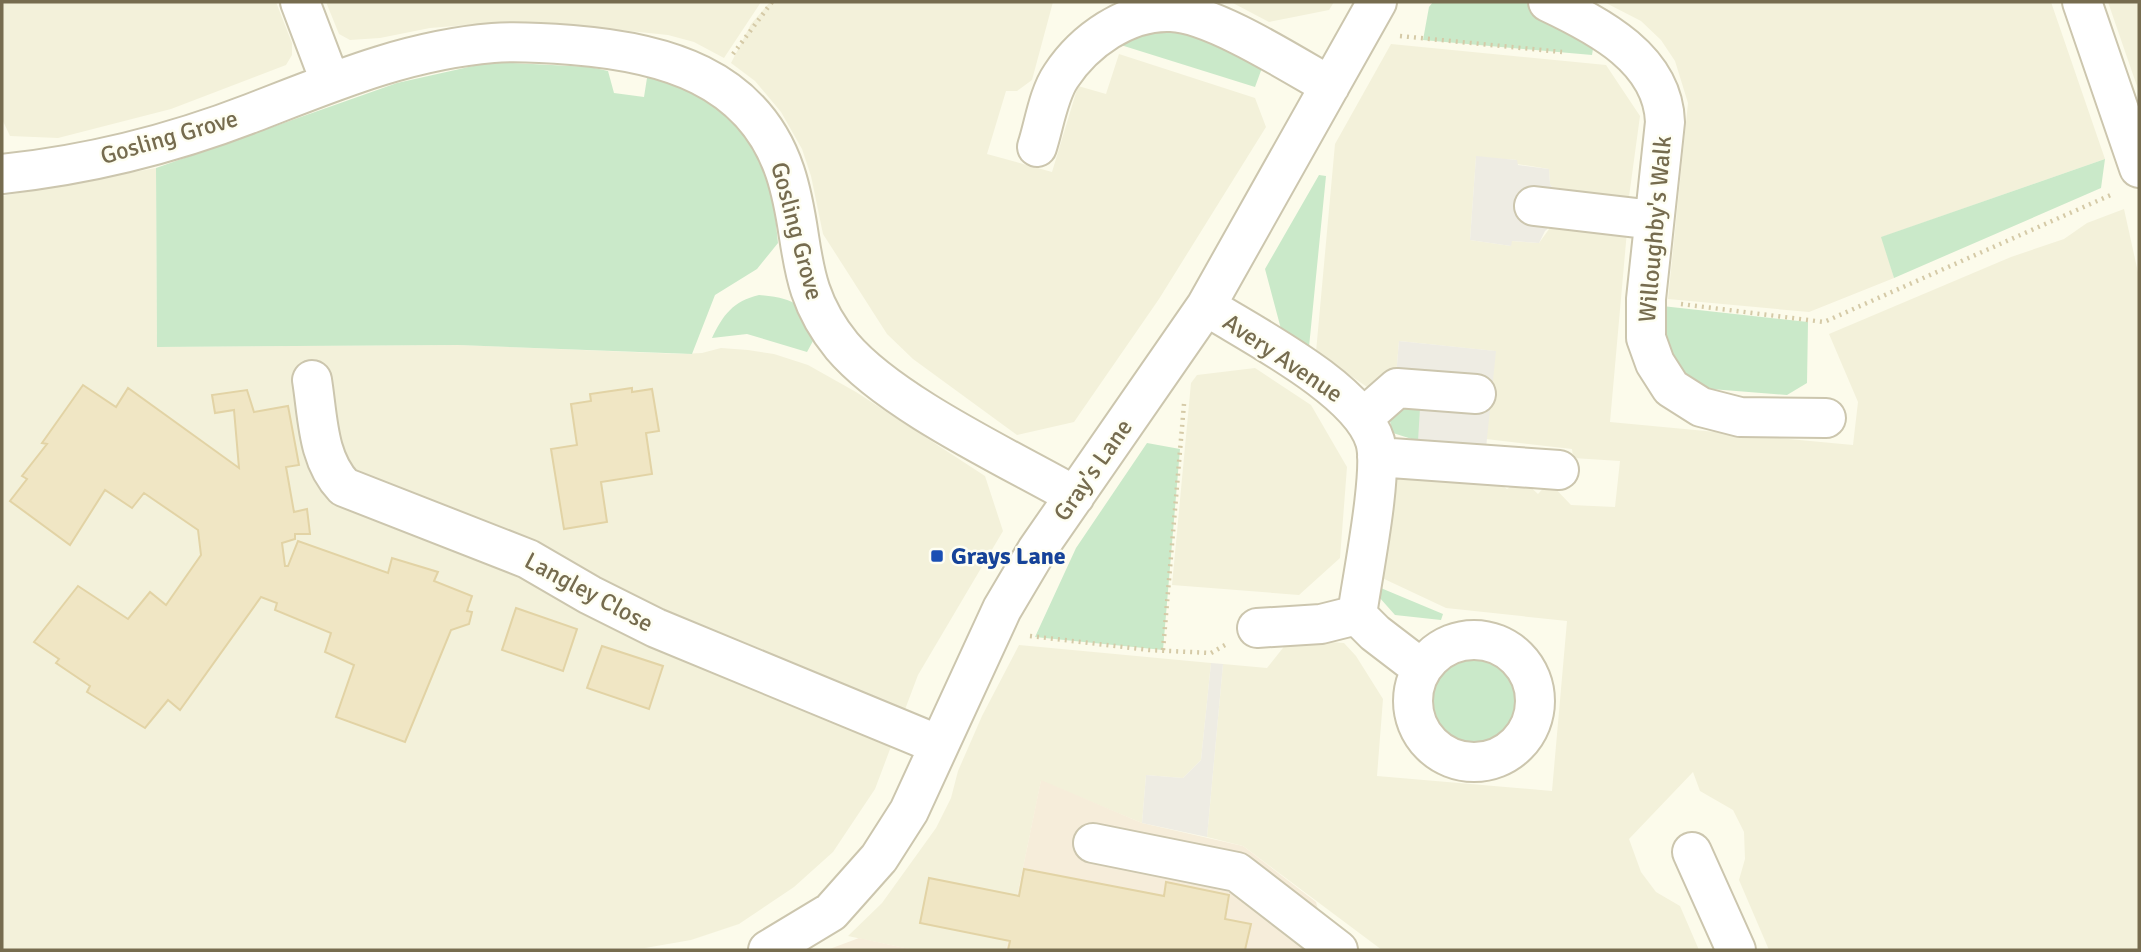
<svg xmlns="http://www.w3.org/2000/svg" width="2141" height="952" viewBox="0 0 2141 952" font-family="Signika,sans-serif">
	<rect width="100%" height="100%" fill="#fcfbeb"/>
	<path fill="#f3f1da" d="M2,2H276L292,43V55L286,65L171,109L58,138L10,136L2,119Z
		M326,2H761L724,58L694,42L668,35L571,25L492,23L430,28L380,38L350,40L339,34Z
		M770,2H1053L1032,80L1017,91H1006L987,154L1052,172L1078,86L1106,94L1119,54L1255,98L1266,127L1159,299L1074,422L1017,435L913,359L887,334L823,234L811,176L802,149L781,112L755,81L731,63L751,24Z
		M1231,2H1334L1329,10L1269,22Z
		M1604,2H2051L2105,159L1882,237L1894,278L1809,312L1668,299L1688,103L1675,61L1661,40L1641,21Z
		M2108,2H2139V92L2109,5Z
		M1391,44L1606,65L1640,116L1628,204L1558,196L1550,184L1549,169L1517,164V160L1476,157L1470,240L1511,246V241L1539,243L1552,225L1627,231L1610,422L1853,445L1858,402L1829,334L2011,257L2064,239L2087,223L2124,209L2139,277V950H1769L1739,880L1745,859L1744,832L1733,810L1700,791L1693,772L1629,839L1641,872L1656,892L1680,906L1699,950H1382L1243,846L1207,837L1223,664L1267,668L1290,639L1344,643L1356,656L1383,699L1377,776L1552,791L1567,621L1446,608L1380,577L1391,476L1418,480L1429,471L1439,482L1458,472L1474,485L1488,475L1507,489L1522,479L1538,494L1549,482L1571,505L1615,507L1620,461L1573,458L1572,449L1486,439L1495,351L1399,341L1396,376L1370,389L1316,352L1335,144Z
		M156,168L157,347L458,345L681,354L702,353L721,348L748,350L774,354L808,365L856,392L985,476L1003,531L918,675L875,789L833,852L794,887L739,924L691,940L645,948L2,950V196Z
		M1255,368L1311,405L1347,467L1340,558L1299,595L1172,585L1191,383L1197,375Z
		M1019,645L1211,663L1201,760L1183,778L1146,775L1142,823L1041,781L1006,950H914L848,936L882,903L936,828L951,798L958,771L982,716Z"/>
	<path fill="#f6edda" d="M1041,780L1142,823L1243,846L1316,902L1328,950H1006Z
		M859,938L914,950H827Z"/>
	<path fill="#eeece3" d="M1476,156L1517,160L1518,165L1549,169L1550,184L1558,196L1552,225L1545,231L1539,243L1512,241L1511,246L1470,240Z
		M1399,341L1496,351L1486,448L1418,441L1396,376Z
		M1211,663L1223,664L1207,837L1142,823L1146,775L1183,778L1201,760Z"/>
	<path fill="#cae9c9" d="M1433,2H1525L1595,37L1592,55L1423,40L1429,7Z
		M1179,26L1262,68L1255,87L1108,41Z
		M491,62L590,67L608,71L614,93L644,97L647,78L655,73L693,86L739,120L772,185L778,243L757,269L715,295L692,354L458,345L157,347L156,168L397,83Z
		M2105,159L2101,188L1894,278L1881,237Z
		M1319,175L1326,176L1309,347L1281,329L1265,269Z
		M759,295C799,299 800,304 820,338L813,341L807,352L747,334L712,338C723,315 733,301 759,295Z
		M1662,306L1808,322L1807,383L1787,395L1711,389L1686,375L1669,351L1659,320Z
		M1386,406L1420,408L1418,441L1393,433Z
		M1147,443L1180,449L1163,650L1035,637L1076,548Z
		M1376,586L1443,614L1441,620L1395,615L1379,597Z
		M1425 695a48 48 0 1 1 96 0a48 48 0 1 1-96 0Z"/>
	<path fill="#f0e6c4" stroke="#e2d3a5" stroke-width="2" d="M83,385L116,407L128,388L239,468L234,410L215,413L212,395L247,390L254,412L288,406L299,465L286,467L294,512L307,509L310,534H295V539L282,543L285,566H288L298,541L388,573L392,558L438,572L434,581L472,596L467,611L472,612L469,624L451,630L405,742L336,717L354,665L325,652L331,633L275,610L277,603L261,597L180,710L168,700L145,728L87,692L90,686L56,663L59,659L34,642L78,586L128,619L150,592L166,605L201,555L198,530L144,493L132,508L105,490L70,545L10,501L27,479L22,476L47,444L42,443Z
		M632,388V392L652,389L659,431L646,433L652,474L601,482L607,522L564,529L551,449L577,445L571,404L591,401L590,394Z
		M516,608L577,629L563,671L502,650Z
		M602,646L663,666L649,709L587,688Z
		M1024,869L1164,896L1166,882L1229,895L1225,919L1251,924L1245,950H1008L1010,941L920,923L929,878L1019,896Z"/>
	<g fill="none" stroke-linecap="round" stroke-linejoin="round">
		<defs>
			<path id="minor" d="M300,2L330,81
				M1548,2C1599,26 1663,59 1665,122L1646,299V338L1655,363L1671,388L1701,407L1740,417L1826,418
				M2082,2L2139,168
				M1037,147C1044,126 1048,95 1061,76C1084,41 1127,10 1171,12C1212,13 1293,65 1330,86
				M2,174C87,165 172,144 252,113C332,82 407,50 493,43C519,41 546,43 572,45C662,52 753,76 785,172C807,238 792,285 842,346C890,403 1008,458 1075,496
				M1534,206L1654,220
				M1206,306C1252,335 1359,389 1375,441C1384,471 1362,578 1357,615L1375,633L1422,669
				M312,380C318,417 317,459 344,487L528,559L590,595L656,628L939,745
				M1364,417L1397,388L1476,394
				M1377,457L1559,470
				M1257,628L1321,624L1357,615
				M1413 701a61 61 0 1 1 122 0a61 61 0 1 1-122 0Z
				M1093,843L1237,872L1338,950
				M1692,852L1736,950
				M768,950L831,912L879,858L909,811L1002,609L1037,550L1206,306L1377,2"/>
		</defs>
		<use href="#minor" stroke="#ccc6ae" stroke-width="42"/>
		<path stroke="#d5caa7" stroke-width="4.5" stroke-dasharray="2 5" stroke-linecap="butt" d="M1400,36L1562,52
			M733,54L772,2
			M1681,304L1824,322L2113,194
			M1030,636L1149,650L1211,653L1225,645
			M1163,650L1184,404"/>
		<use href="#minor" stroke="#fff" stroke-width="38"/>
	</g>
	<rect fill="#1a4fb4" stroke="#fefef2" stroke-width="2.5" x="930" y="549" width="14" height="14" rx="3.5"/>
	<g text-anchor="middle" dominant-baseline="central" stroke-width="5" stroke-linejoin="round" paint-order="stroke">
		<g font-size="24" fill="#766c4f" stroke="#fefef2">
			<text transform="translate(169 137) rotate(-16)">Gosling Grove</text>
			<text transform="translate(1655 229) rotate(-85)">Willoughby's Walk</text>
			<text transform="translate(797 231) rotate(75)">Gosling Grove</text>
			<text transform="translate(1283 358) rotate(34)">Avery Avenue</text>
			<text transform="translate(1093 470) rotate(-55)">Gray's Lane</text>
			<text transform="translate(589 592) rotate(28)">Langley Close</text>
		</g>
		<g font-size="24" font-weight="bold" fill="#164399" stroke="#fefef2" text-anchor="start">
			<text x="951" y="556">Grays Lane</text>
		</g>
	</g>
	<rect width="2141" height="952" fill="none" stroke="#766c4f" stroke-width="7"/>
</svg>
